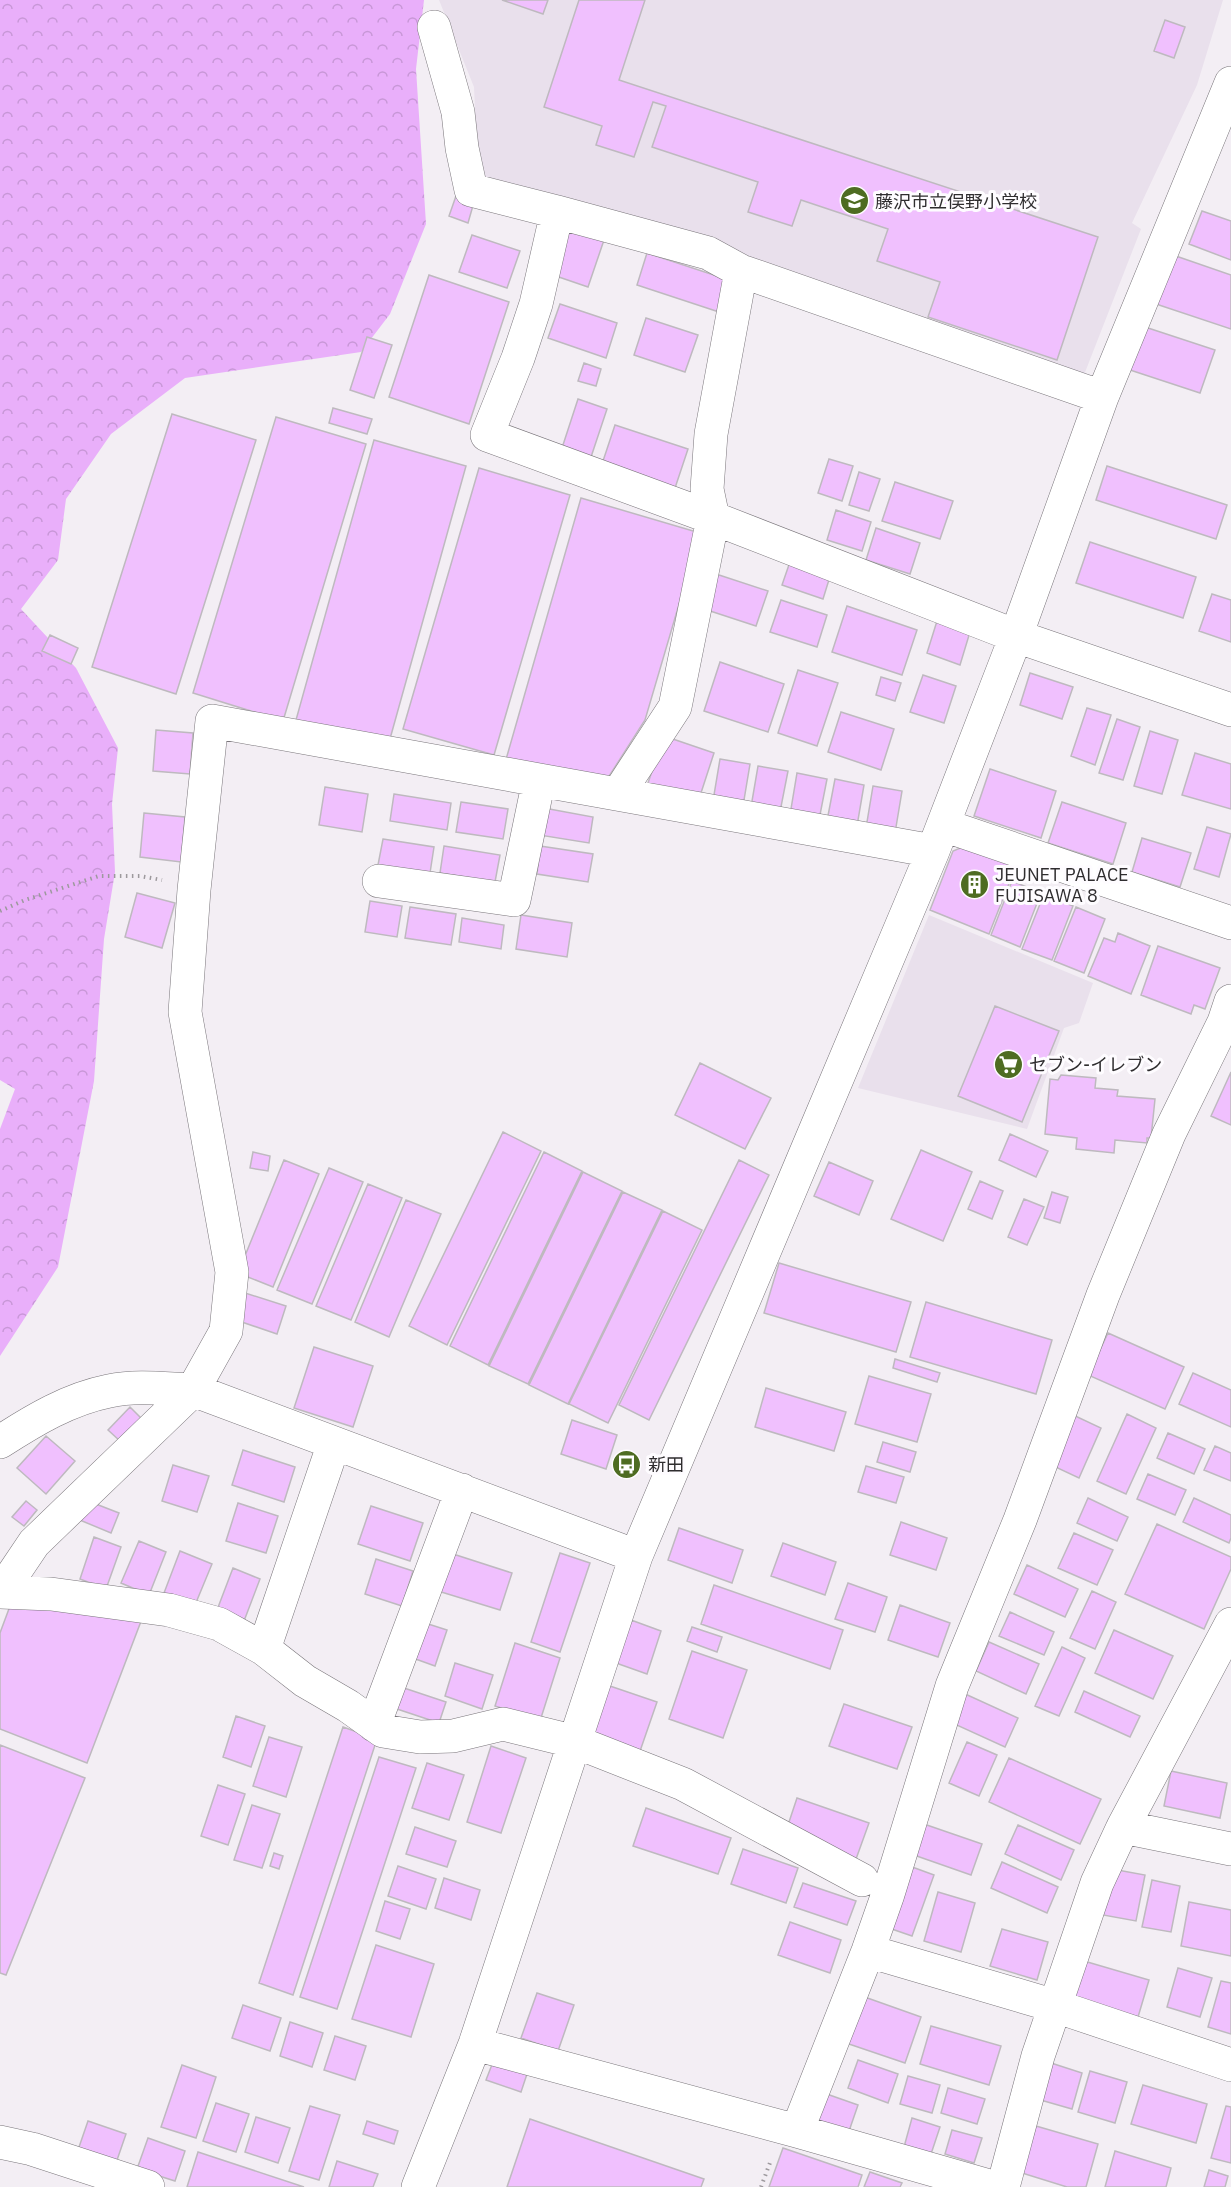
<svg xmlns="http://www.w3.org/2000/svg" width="1231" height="2187" viewBox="0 0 1231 2187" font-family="'IBM Plex Sans','Noto Sans JP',sans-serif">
	<defs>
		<pattern id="forest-crowns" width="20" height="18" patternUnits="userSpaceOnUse" patternTransform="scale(1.5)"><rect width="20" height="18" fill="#e9affa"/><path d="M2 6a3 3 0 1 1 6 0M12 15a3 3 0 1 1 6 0" fill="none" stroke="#c897d7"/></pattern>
	</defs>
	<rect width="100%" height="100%" fill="#f3eef4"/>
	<path fill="#e9e0ec" d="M439,0H1223L1197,85L1132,223L1141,229L1082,380L486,179L477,150L474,87Z
		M929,915L1093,983L1079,1023L1064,1028L1027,1129L858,1088Z"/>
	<path fill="url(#forest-crowns)" d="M0,0H424L416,69L426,224L390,314L361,352L185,378L111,434L66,499L58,560L21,609L76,668L118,748L112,804L115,872L104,939L94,1081L58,1267L0,1356V1129L15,1089L0,1080Z"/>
	<path fill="#f0c0fe" stroke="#beb9bf" stroke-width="1.5" d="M502,0H548L543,14Z
		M579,0H645L619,80L1098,237L1057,360L928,317L940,282L877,261L888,229L801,200L792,226L748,212L758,182L652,147L666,106L653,102L634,157L596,145L602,126L544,107Z
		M1165,20L1185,27L1174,58L1154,51Z
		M456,196L474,202L468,223L449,216Z
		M1202,211L1231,221V260L1189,244Z
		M565,227L604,240L588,287L550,274Z
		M472,235L520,251L507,288L459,272Z
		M647,253L729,280L719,312L637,285Z
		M1173,255L1231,275V329L1156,304Z
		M429,275L509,302L469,424L389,397Z
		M560,304L617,323L606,358L548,338Z
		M646,318L698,335L685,372L634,355Z
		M1142,326L1215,350L1200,393L1127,369Z
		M367,337L392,345L374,398L350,390Z
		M584,363L601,369L596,386L578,381Z
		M578,399L607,409L591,457L562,448Z
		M333,408L372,419L367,434L329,423Z
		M172,414L256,440L176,694L92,667Z
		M276,417L366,444L283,721L193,693Z
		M615,425L688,449L675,488L602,464Z
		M374,440L466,466L388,746L296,720Z
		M829,459L853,466L842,501L818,493Z
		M1107,466L1227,505L1216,539L1096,500Z
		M479,468L570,495L494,755L403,729Z
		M859,472L880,479L869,511L849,505Z
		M895,482L953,501L940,539L882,521Z
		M581,498L700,533L645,720L606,781L505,763Z
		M836,510L871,522L862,551L827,540Z
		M876,528L920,543L910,574L866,560Z
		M1090,542L1196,577L1183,618L1076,583Z
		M792,556L832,570L823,599L782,585Z
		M713,573L768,591L756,626L701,608Z
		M1212,594L1231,600V642L1199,631Z
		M781,600L827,615L817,647L770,632Z
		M847,606L917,630L902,675L832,652Z
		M937,621L970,632L960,665L927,653Z
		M50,635L78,648L71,664L42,651Z
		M720,662L784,684L768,732L704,711Z
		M798,670L838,683L817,746L778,733Z
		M1030,673L1073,687L1062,719L1020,705Z
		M923,675L956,686L944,723L910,712Z
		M881,677L901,683L895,701L876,695Z
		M1087,708L1111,715L1095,765L1071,756Z
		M841,712L894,729L881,770L828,752Z
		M1117,719L1140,727L1123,780L1099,773Z
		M156,730L193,733L190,774L153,771Z
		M1150,731L1178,740L1162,794L1134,786Z
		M664,736L714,753L699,799L648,783Z
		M1195,753L1231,764V809L1182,795Z
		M720,759L750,764L743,806L713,801Z
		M758,766L788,771L780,812L751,807Z
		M990,769L1056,791L1041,838L974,816Z
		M797,773L827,779L819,820L790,815Z
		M835,779L864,785L857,826L827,821Z
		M873,786L902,791L895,833L866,828Z
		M325,787L368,794L362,832L319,825Z
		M394,794L451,803L447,830L390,821Z
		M461,802L508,809L503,839L456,832Z
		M1062,802L1126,823L1113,864L1048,843Z
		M544,808L593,817L589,843L539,835Z
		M144,813L185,817L181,862L140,857Z
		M1207,827L1231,834L1219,877L1194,869Z
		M1142,838L1191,853L1180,887L1132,872Z
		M383,839L434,847L430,873L378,865Z
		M444,846L500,855L495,882L440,873Z
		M540,846L593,854L588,882L537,874Z
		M965,846L1016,866L989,934L930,910L953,851Z
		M1012,881L1041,893L1020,947L991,935Z
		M137,893L175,903L162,948L125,937Z
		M1044,894L1073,906L1052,960L1022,949Z
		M370,901L402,906L397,937L365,932Z
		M410,907L456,914L451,945L405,938Z
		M1076,907L1105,919L1084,973L1054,961Z
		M521,915L572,923L567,957L516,949Z
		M462,918L504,925L501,949L459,942Z
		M1118,933L1150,946L1131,994L1088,976L1104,938L1115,942Z
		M1158,946L1220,968L1205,1009L1194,1005L1191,1014L1141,995Z
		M995,1006L1059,1031L1022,1122L958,1096Z
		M700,1063L771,1098L745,1149L675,1115Z
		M1231,1072V1125L1211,1116Z
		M1061,1075L1096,1078L1095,1088L1118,1090L1117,1096L1155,1099L1151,1138H1147V1143L1115,1140L1114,1153L1076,1149L1077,1138L1045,1134L1050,1079L1058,1080Z
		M503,1132L541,1151L447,1345L409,1326Z
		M1010,1134L1048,1151L1036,1177L999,1160Z
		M921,1150L972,1172L943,1241L891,1219Z
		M253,1152L270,1156L268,1171L250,1168Z
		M544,1152L582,1171L488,1365L450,1346Z
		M284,1160L319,1174L273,1287L238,1273Z
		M739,1160L769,1175L649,1420L619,1405Z
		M829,1162L873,1181L859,1215L814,1196Z
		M329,1168L363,1182L312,1304L277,1290Z
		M583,1172L622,1191L528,1384L489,1366Z
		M980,1181L1003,1191L992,1219L968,1209Z
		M368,1184L402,1198L351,1320L316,1306Z
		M623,1192L662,1210L568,1404L529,1385Z
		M1052,1192L1068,1197L1060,1223L1044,1218Z
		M1024,1199L1044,1207L1027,1245L1008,1237Z
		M406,1200L441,1214L389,1337L355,1322Z
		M663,1211L702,1230L608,1423L569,1404Z
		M779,1263L911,1302L896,1352L764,1313Z
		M242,1292L286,1306L277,1334L233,1319Z
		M926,1302L1052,1340L1036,1394L910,1357Z
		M1108,1333L1184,1367L1165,1409L1088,1375Z
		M314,1347L373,1366L353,1427L294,1408Z
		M895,1359L940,1373L937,1382L893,1368Z
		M1193,1373L1231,1390V1427L1179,1404Z
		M869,1376L931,1394L917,1442L855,1424Z
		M766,1388L846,1412L834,1451L755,1427Z
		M130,1407L141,1418L120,1441L108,1430Z
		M1071,1414L1101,1428L1079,1478L1049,1464Z
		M1127,1414L1156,1428L1126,1494L1097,1481Z
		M572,1420L617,1435L606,1469L561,1454Z
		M1168,1433L1205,1449L1194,1474L1157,1458Z
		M46,1436L75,1461L46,1494L17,1468Z
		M883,1442L916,1452L910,1472L877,1462Z
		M1215,1446L1231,1453V1481L1204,1470Z
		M243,1450L295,1467L284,1502L232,1485Z
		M173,1465L209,1476L197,1512L162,1501Z
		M866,1466L904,1477L896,1503L858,1492Z
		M1148,1474L1186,1490L1175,1515L1137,1499Z
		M1088,1498L1128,1517L1117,1541L1077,1523Z
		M1194,1498L1231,1515V1538L1229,1543L1183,1522Z
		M83,1499L119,1513L111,1533L75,1518Z
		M26,1501L37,1510L24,1526L12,1517Z
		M238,1503L278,1516L266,1553L226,1541Z
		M371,1506L423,1523L410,1561L358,1544Z
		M901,1522L947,1538L936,1570L890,1555Z
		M1157,1524L1231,1557V1569L1204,1629L1125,1594Z
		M679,1528L743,1550L732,1583L668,1560Z
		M1074,1533L1113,1550L1097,1585L1058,1568Z
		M94,1537L121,1547L106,1589L80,1579Z
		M139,1541L166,1552L149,1595L121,1583Z
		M783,1543L836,1562L825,1595L771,1576Z
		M180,1551L212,1564L195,1605L164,1593Z
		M450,1553L512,1573L500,1610L438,1591Z
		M560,1553L590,1563L560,1652L531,1642Z
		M376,1559L413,1571L402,1606L365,1594Z
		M1027,1565L1078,1589L1065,1617L1014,1594Z
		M233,1568L260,1579L244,1621L217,1610Z
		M848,1583L887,1597L875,1632L835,1619Z
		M714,1585L843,1630L830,1669L701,1624Z
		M1092,1591L1116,1602L1095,1649L1070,1638Z
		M13,1598L143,1616L87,1763L0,1729V1633Z
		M900,1605L950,1623L938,1657L888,1640Z
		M1010,1612L1054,1632L1044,1655L999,1636Z
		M631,1620L661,1631L647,1674L616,1663Z
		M422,1622L447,1630L435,1666L410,1657Z
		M692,1627L722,1637L717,1652L687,1641Z
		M1114,1630L1173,1656L1153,1699L1095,1673Z
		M989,1642L1039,1664L1026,1694L976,1671Z
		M515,1643L560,1658L540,1721L495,1706Z
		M1062,1647L1085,1658L1059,1716L1035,1706Z
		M692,1651L747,1670L723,1738L669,1719Z
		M455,1663L493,1675L482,1709L445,1696Z
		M607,1685L657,1702L639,1754L589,1737Z
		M401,1687L446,1702L439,1723L394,1708Z
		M1084,1691L1140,1716L1130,1737L1075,1712Z
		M963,1693L1018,1718L1005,1747L950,1722Z
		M844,1704L912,1727L897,1769L829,1746Z
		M236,1716L265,1726L251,1767L223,1757Z
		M343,1727L377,1739L293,1995L259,1983Z
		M269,1737L302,1747L286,1797L253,1786Z
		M967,1742L997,1755L979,1796L949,1783Z
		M0,1745L85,1778L6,1975L0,1973Z
		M491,1746L526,1758L501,1833L467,1822Z
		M379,1757L416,1768L337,2009L300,1997Z
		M1009,1758L1101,1799L1080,1844L989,1802Z
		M427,1763L464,1775L449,1820L412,1808Z
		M1171,1771L1227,1783L1220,1818L1164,1806Z
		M218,1785L245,1794L228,1845L201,1836Z
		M797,1798L869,1823L856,1859L785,1834Z
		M252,1805L280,1814L262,1868L234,1860Z
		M646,1808L731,1838L718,1874L633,1846Z
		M921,1823L982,1844L971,1875L911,1854Z
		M1018,1825L1074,1850L1061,1880L1005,1854Z
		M415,1827L456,1841L447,1867L406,1854Z
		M743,1849L798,1868L786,1903L731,1884Z
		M274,1853L283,1856L279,1869L270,1866Z
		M1002,1862L1058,1887L1047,1913L991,1888Z
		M904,1864L934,1875L912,1936L883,1926Z
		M398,1866L436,1879L426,1909L388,1896Z
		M1112,1869L1145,1875L1136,1921L1103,1915Z
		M444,1878L480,1890L471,1920L435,1908Z
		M1152,1880L1180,1886L1171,1932L1142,1927Z
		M803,1883L856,1901L847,1925L794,1907Z
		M938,1892L975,1903L961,1952L924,1941Z
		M385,1901L410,1909L400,1939L376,1931Z
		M1189,1902L1231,1910V1956L1181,1946Z
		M790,1922L841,1940L830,1973L778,1955Z
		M1002,1929L1048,1942L1037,1980L990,1966Z
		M376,1945L434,1964L411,2037L352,2019Z
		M1084,1961L1149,1980L1138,2017L1073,1998Z
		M1178,1968L1212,1978L1200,2017L1167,2007Z
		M1221,1981L1231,1983V2034L1208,2027Z
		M537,1993L574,2005L558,2051L521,2038Z
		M859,1995L921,2017L905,2063L843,2042Z
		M243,2005L281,2018L270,2051L232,2038Z
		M290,2022L323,2033L312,2067L280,2056Z
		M931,2026L1001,2046L989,2085L920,2064Z
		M335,2036L366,2046L355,2080L324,2070Z
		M858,2060L898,2074L888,2103L848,2088Z
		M493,2062L527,2074L521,2092L486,2080Z
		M1048,2062L1082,2073L1072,2109L1037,2099Z
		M182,2065L216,2077L196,2138L161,2127Z
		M1090,2071L1127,2082L1115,2123L1078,2112Z
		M908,2076L940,2085L932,2113L900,2104Z
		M1143,2085L1207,2104L1196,2143L1131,2124Z
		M948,2088L985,2099L977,2124L941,2113Z
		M821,2092L858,2105L848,2134L811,2122Z
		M216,2103L249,2114L236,2152L203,2141Z
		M310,2106L340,2115L319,2180L289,2171Z
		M1226,2106L1231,2107V2163L1211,2158Z
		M256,2117L290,2128L278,2163L245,2152Z
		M912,2118L940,2127L931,2154L904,2147Z
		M530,2119L704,2179L701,2187H507Z
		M88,2121L126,2134L116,2163L78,2150Z
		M367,2121L398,2131L394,2144L363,2134Z
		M1036,2126L1098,2144L1086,2187H1067L1022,2173Z
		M952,2130L982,2138L974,2163L945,2154Z
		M148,2138L185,2151L175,2181L137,2169Z
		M783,2148L862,2175L858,2187H769Z
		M1115,2151L1171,2168L1166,2187H1105Z
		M198,2152L304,2187H187Z
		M337,2161L378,2174L373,2187H329Z
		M1209,2170L1228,2176L1225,2187H1204Z
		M870,2172L902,2183L900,2187H864Z"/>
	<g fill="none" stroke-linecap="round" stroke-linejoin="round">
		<defs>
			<path id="minor" d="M434,27L458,112L462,148L471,190L557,212L536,304L518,358L487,435L713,518L1016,636L1231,710
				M557,212L708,253L741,271
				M618,794L675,707L713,518L707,489L711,434L741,271L1102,397
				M943,825L1231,923
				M379,881L514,900L539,780
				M0,1442C34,1420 69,1399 109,1391C137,1385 165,1389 193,1390L636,1556
				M0,1592L51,1594L169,1610L219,1624L264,1649L305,1681L348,1706L383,1731L420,1737L453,1736L503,1724L576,1742L683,1784L862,1880
				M1,1592L34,1543L193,1390L226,1331L232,1272L185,1012L194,890L212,721L933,851
				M264,1649L334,1443
				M374,1725L462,1490
				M1123,1827L1231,1849
				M868,1951L1055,2006L1231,2065
				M475,2044L797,2131L993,2187
				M797,2131L868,1951L888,1894L952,1686L1020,1520L1103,1295L1169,1134L1224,1022L1231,1001
				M0,2142L32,2149L148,2187
				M418,2187L475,2044L636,1556L933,851L1016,636L1102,397L1231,83
				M1003,2187L1038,2056L1097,1883L1123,1827L1231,1624"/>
		</defs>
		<use href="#minor" stroke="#7a767b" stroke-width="34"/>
		<path stroke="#9d999d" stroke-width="4" stroke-dasharray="1.5 4.5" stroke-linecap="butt" d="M0,911L25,900L99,876H140L162,880
			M761,2187L771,2160"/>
		<use href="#minor" stroke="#fff" stroke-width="33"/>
	</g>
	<defs>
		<symbol id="school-disc" viewBox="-11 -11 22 22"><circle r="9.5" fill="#4e6c22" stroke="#fefcff"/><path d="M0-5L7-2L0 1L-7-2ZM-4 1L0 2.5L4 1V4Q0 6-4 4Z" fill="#fff"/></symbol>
		<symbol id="building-disc" viewBox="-11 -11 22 22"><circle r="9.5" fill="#4e6c22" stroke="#fefcff"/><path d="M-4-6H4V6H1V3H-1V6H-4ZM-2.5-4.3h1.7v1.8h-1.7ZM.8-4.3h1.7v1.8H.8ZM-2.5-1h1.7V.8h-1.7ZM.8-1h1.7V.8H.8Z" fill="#fff"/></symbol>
		<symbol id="supermarket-disc" viewBox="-11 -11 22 22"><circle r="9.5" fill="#4e6c22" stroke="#fefcff"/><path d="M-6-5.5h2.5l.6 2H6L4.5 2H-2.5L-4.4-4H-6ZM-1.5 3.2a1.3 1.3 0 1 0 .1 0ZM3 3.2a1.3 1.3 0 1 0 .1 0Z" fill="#fff"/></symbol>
		<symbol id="bus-disc" viewBox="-11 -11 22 22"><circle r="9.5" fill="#4e6c22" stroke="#fefcff"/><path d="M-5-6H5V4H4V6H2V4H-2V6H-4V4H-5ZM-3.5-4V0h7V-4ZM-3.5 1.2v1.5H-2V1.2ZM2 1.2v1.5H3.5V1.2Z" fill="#fff"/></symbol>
	</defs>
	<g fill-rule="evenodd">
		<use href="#school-disc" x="838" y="184" width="33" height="33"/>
		<use href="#building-disc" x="958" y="868" width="33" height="33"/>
		<use href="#supermarket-disc" x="992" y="1048" width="33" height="33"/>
		<use href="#bus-disc" x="610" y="1448" width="33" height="33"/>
	</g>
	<g text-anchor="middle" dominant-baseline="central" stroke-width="6" stroke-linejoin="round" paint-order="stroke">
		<g font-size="18" fill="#2f2d2f" stroke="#fefcff" text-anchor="start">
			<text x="875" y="201">藤沢市立俣野小学校</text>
			<text x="995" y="874">JEUNET PALACE<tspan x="995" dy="21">FUJISAWA 8</tspan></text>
			<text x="1029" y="1064">セブン-イレブン</text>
			<text x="648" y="1464">新田</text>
		</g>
	</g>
</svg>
